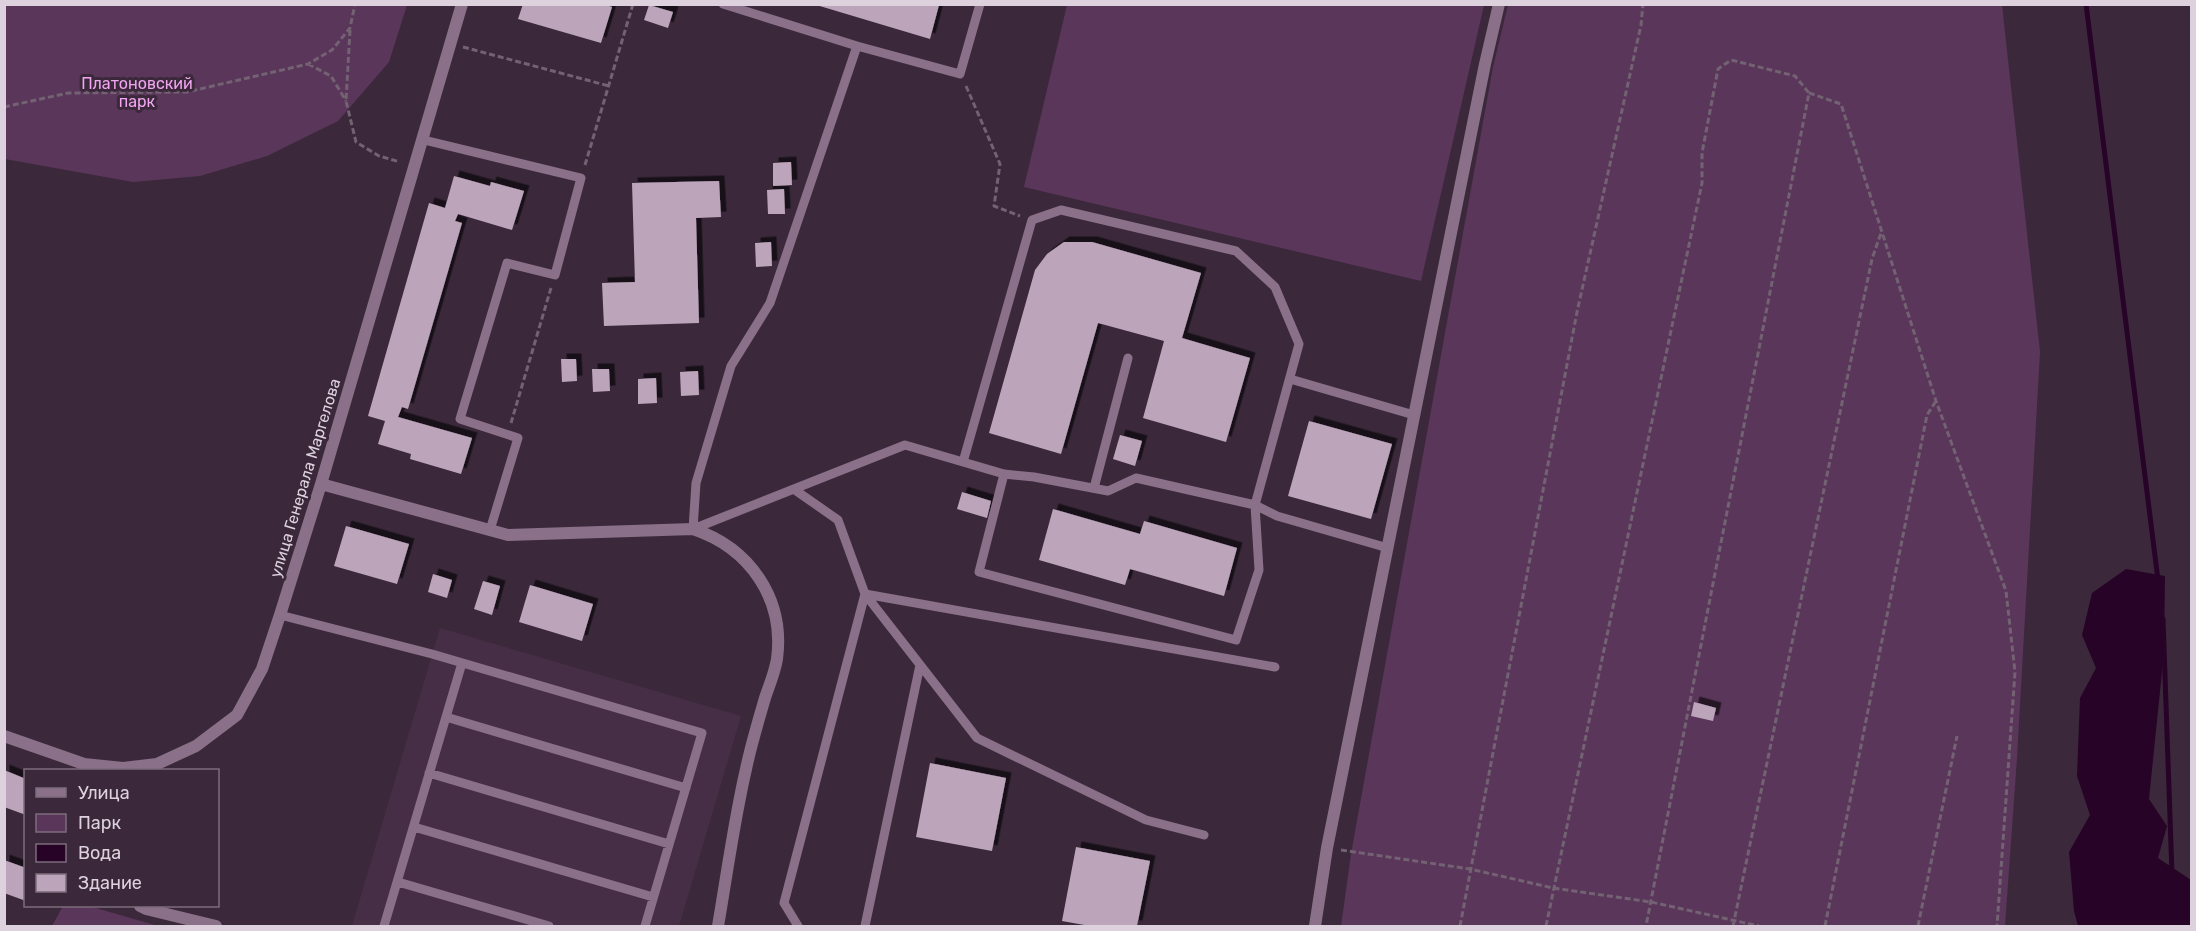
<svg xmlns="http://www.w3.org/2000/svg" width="2196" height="931" viewBox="0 0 2196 931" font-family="Rubik,sans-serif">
	<defs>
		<filter id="shadow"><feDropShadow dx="5.5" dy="-5.5" stdDeviation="0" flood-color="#0009"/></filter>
	</defs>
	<rect width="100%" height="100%" fill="#3b293b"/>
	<path fill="#462f46" d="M440,628L741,716L679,926H352Z"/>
	<path fill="#5b365b" d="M4,5L5,4L407,5L389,62L338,121L267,156L200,176L133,182L5,159Z
		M1067,5H1484L1421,281L1024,187Z
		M1508,5H2002L2040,352L2017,758L2005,926H1341L1351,854L1493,67Z
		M63,906H89L158,926H52Z"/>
	<path fill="#270328" d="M2126,569L2165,576L2164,652L2149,799L2167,826L2158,858L2191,880V926H2078L2074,911L2069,852L2090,815L2077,776L2080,698L2096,668L2082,635L2092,593Z"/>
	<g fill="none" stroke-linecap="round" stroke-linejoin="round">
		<path stroke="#270328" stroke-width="5" d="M2086,4L2158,580
			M2163,619L2172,874"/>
	</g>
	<path fill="#bca5bb" filter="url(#shadow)" d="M523,4H603L612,7L601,43L518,19Z
		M813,4H936L939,5L930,39Z
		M649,5L673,12L668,28L644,20Z
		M791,162L792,185L773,186V163Z
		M454,176L490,186L491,182L524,191L512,230L458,214L455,221L462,223L408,409L402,407L398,417L472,438L461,474L410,459L411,454L378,444L385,421L368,416L429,203L445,208Z
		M719,181L721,217L696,218L699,323L604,326L602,283L635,282L632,183Z
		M784,189L785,214H768L767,190Z
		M771,242L772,266L756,267L755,243Z
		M1064,242H1092L1201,273L1182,338L1250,358L1226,442L1143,418L1164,341L1098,323L1061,454L989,433L1035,270L1047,254Z
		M561,359H576L577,381L562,382Z
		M592,369H609L610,391L593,392Z
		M698,371L699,395L681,396L680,372Z
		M656,378L657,403L638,404V379Z
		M1309,421L1392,444L1371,519L1288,496Z
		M1120,435L1142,441L1135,466L1113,459Z
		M962,492L991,501L987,518L957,509Z
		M1053,509L1140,534L1144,521L1237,548L1224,596L1130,569L1125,585L1039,560Z
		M346,526L409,544L397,584L334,566Z
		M433,574L452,580L447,598L428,592Z
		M483,581L500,586L492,615L474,609Z
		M530,585L593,604L582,641L519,622Z
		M1694,702L1716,708L1713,721L1691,716Z
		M930,763L1006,778L992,851L916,837Z
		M4,770L26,779V815L4,807Z
		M1076,847L1150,861L1137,926H1090L1062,921Z
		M4,860L26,868V901L4,893Z"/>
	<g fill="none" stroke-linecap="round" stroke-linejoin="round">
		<path stroke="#726272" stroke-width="3" stroke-dasharray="6 3" stroke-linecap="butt" d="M350,30L346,101L356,142L379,156L400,162
			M463,47L609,86
			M308,64L331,76L346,101
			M966,86L1000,164L994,206L1020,216
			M1809,93L1841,104L1936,401L2006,591L2015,672L1997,926
			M4,107L68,93L187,92L308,64L332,50L350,28L355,4
			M585,165L633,4
			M511,423L551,288
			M1341,850L1470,869L1553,888L1651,902L1759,926
			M1460,926L1577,312L1641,25L1643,4
			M1546,926L1702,183V153L1718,69L1731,60L1795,76L1809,93L1646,926
			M1733,926L1872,259L1881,233
			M1825,926L1927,415L1936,401
			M1918,926L1957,736"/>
		<path stroke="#8a7189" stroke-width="9" d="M723,4L857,46L770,303L731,366L696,483L693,529L905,445L1004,474L1034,477L1108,491L1136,478L1255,505L1277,516L1388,548
			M857,46L960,74L980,4
			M424,140L581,178L555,275L507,263L460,419L518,438L490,530
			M1290,379L1414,415
			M963,462L1032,220L1061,210L1236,251L1275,287L1299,344L1255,505L1259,570L1236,640L979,572L1004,474
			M1094,488L1128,358
			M795,490L838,520L865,594L784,903L798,926
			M865,594L977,738L1146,820L1204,835
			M865,594L1275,667
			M280,615L432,654L702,733L645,926
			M446,717L686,788
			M429,773L669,844
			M414,827L653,897
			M398,882L549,926
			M384,926L462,663
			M865,926L920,665"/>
		<path stroke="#8a7189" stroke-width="12" d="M321,484L508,535L693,529C750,548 785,599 777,659C775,672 769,686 765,698C758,722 751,745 746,769C734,821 727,874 718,926
			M4,736L84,764L123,768L157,764L196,746L237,715L262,669L280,615L321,484L462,4
			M140,906L146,909L216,926
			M1315,926L1327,848L1485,64L1499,4"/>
	</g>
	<g text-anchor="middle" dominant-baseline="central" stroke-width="6" stroke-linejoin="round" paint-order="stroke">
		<g font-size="16" fill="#f1a4f0" stroke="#3b293b">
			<text x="137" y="83">Платоновский<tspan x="137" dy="18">парк</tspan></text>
		</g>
		<g font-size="16" fill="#ddd1dd" stroke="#3b293b">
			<text transform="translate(305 478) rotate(-73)">улица Генерала Маргелова</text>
		</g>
	</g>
	<rect width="2196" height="931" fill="none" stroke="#ddd1dd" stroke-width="12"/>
	<rect x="24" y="769" width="195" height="138" fill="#3b293b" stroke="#7c6c7c" stroke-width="1.5"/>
	<rect x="36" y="788" width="30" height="9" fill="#8a7189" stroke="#7c6c7c" stroke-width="1.5"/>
	<text x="78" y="799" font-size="18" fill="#ddd1dd">Улица</text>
	<rect x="36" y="814" width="30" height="18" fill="#5b365b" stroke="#7c6c7c" stroke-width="1.5"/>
	<text x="78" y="829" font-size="18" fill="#ddd1dd">Парк</text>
	<rect x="36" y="844" width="30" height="18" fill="#270328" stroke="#7c6c7c" stroke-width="1.5"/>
	<text x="78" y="859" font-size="18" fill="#ddd1dd">Вода</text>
	<rect x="36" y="874" width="30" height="18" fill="#bca5bb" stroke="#7c6c7c" stroke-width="1.5"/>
	<text x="78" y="889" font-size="18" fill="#ddd1dd">Здание</text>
</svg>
